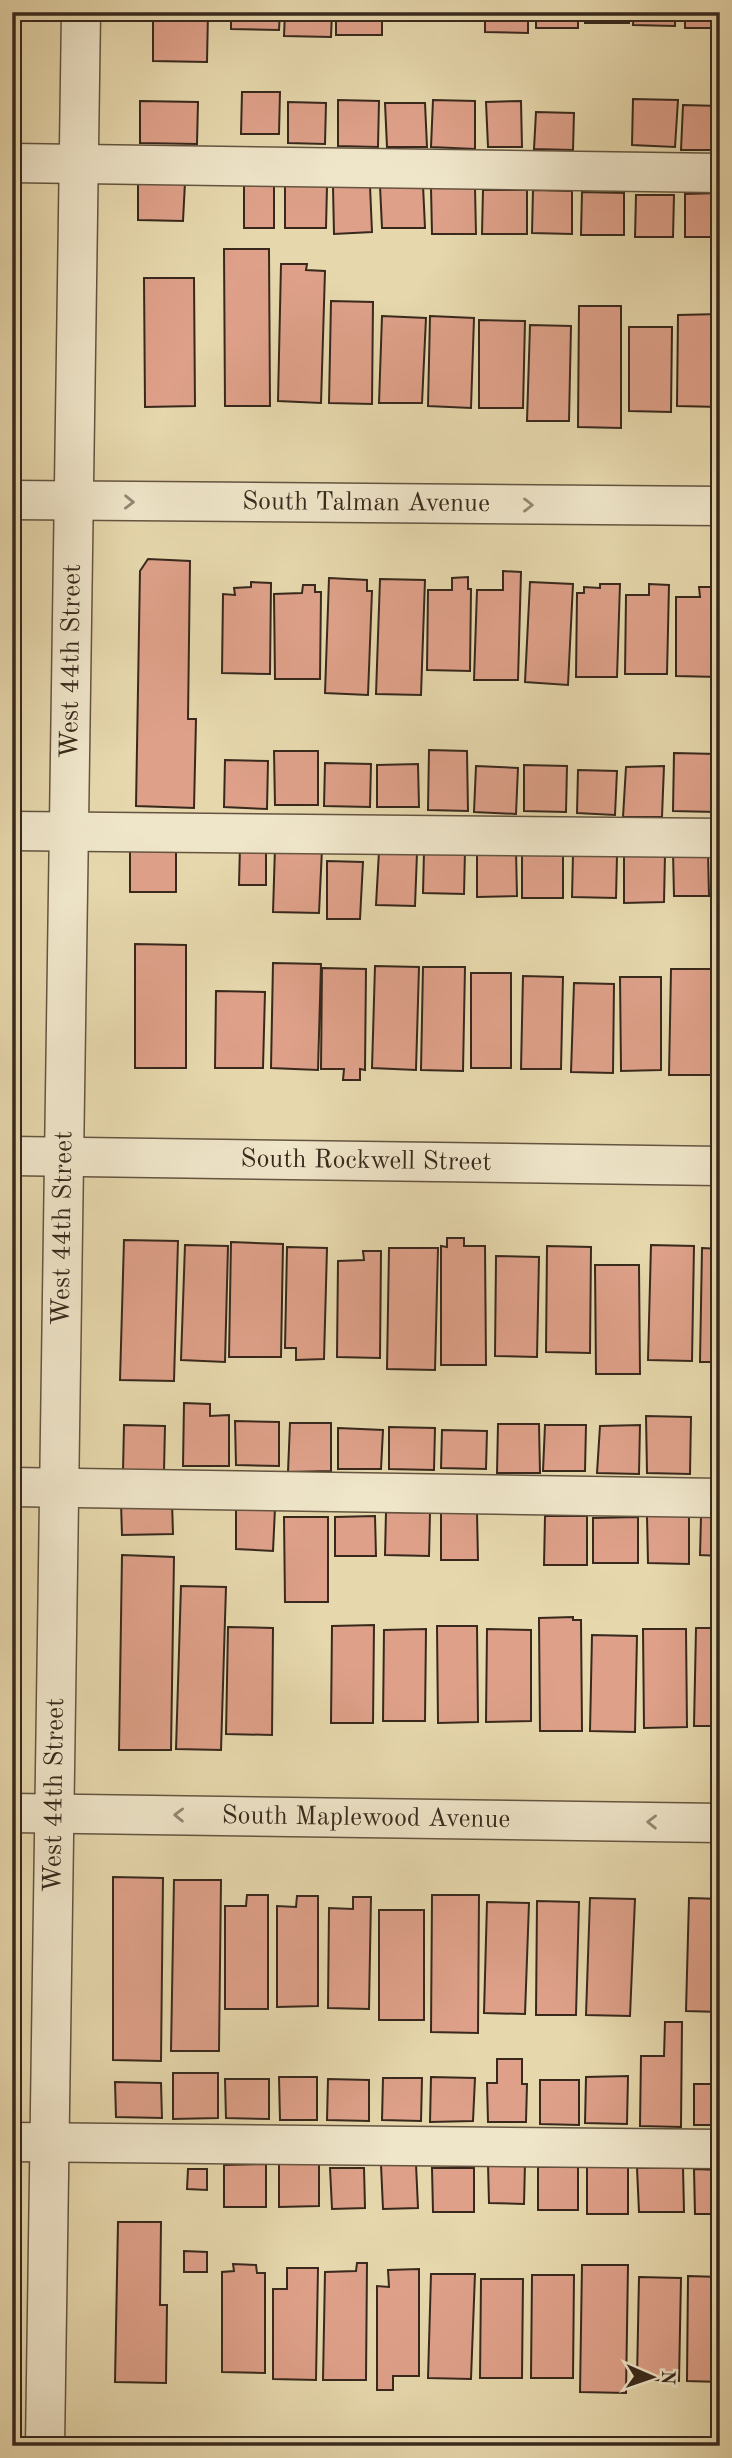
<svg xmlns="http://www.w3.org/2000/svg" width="732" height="2458" viewBox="0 0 732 2458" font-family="'Old Standard TT',serif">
	<rect width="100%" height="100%" fill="#e6d7ac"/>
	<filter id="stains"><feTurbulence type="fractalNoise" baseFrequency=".00286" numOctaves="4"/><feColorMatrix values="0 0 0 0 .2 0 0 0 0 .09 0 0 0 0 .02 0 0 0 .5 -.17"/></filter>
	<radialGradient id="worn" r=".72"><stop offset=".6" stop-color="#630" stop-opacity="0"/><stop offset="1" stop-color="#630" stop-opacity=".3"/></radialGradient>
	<path fill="#dea089" stroke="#38291c" stroke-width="2" d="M12,12H17V42H12Z
		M153,12H208L207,62L153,61Z
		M231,12H280L279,30L231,29Z
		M285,12H332L331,37L284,36Z
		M336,12H382V35H336Z
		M386,12H428V20H385Z
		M436,12H479V18L436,20Z
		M485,12H528V33L485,32Z
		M536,12H578V28H536Z
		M585,12H629V23H585Z
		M634,12H675V26L633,25Z
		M685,12H720V28H685Z
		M242,92H280L279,134H241Z
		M633,99L678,100L675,147L632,145Z
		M338,100L379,101L378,147L338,146Z
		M433,100L475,101V149L431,147Z
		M140,101L198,102L197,144L140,143Z
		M521,101L522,147H488L486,102Z
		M288,102L326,103L325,144L288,143Z
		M385,103H425L427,147H387Z
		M683,105L720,106V150H681Z
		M536,112L574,113L573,150L534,149Z
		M138,182H185L183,221L138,220Z
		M244,185H274V228H244Z
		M423,185L425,228H382L380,186Z
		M285,186H327L326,228H285Z
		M370,186L372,232L334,234L333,187Z
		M431,188H475L476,234H432Z
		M483,190H527V234H482Z
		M533,190L572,191V234L532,233Z
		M582,192L624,193V235H581Z
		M720,193V237H685V194Z
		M636,195H674L673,237H635Z
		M224,249H269L270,406H225Z
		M281,264H307L306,270L325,271L321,403L278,401Z
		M144,278H194L195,406L145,407Z
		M331,301L373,302L372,404L329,403Z
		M579,306H621V428L578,427Z
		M720,314V407L677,406L678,315Z
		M382,316L426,318L422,403H379Z
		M430,316L474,318L471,408L428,406Z
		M479,320L525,321L523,408H479Z
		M530,325L571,326L569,421H527Z
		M629,327H672L671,412L629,411Z
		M148,559L190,561L188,719H196L194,808L136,806L140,571Z
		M503,571L521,572L518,680H474L477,590H503Z
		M468,577V589H471L470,671L427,670L428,590H452V578Z
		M329,578L367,580V591H372L368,695L325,693Z
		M380,579L425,580L421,695L376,694Z
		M251,582L271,583L270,674L222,673L223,594L235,595L234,588L251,587Z
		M530,582L573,584L568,685L525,682Z
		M600,584H620L617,677H576L577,593H584V587L600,588Z
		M649,584L669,585L667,674H625L626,595H649Z
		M303,585H315V592H321L320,679H275L274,594L302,593Z
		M699,587H719L718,677L676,676V597H700Z
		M429,750L467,751L468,811L428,810Z
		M274,751H318V805H275Z
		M674,753L717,754L716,812L673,811Z
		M225,760L268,761L267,809L224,807Z
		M325,763L371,764L370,807L324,806Z
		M418,764L419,807H377V765Z
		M524,765L567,766L566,812L524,811Z
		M476,766L518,768L516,814L474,812Z
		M664,766L662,817H623L626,767Z
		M578,770L617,771L615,815L577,813Z
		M240,846H266V885H239Z
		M275,847L322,849L319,913L273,912Z
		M130,849H176V892H130Z
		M516,850L517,896L477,897V851Z
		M379,851L417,853L415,906L376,905Z
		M424,851H465L464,894L423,893Z
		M563,851V898H522V852Z
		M673,852L708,853L709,896H674Z
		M573,854L617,855L616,898L572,897Z
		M665,854L664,902L624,903V855Z
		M327,861L363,862L360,919H327Z
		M135,944L186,945V1068H135Z
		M273,963L321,964L318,1070L271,1068Z
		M375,966L419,967L416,1070L372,1068Z
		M423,967H465L463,1071L421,1070Z
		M322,968L366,969L365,1070L360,1069V1080H343L344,1069H321Z
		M671,969H714L713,1075H669Z
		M471,973H511V1068H471Z
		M523,976L563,977L561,1069H521Z
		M620,977H661V1070L621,1071Z
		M574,983L614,984L613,1073L571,1072Z
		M216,991L265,992L263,1068H215Z
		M447,1238H464V1246H485L486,1365H441V1246L447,1247Z
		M124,1240L178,1241L174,1381L120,1380Z
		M231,1242L283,1244L281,1357H229Z
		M185,1245L228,1246L225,1362L181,1360Z
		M651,1245L694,1246L692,1361L648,1360Z
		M547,1246L591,1247L590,1353L546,1352Z
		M287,1247L327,1248L324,1359L296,1360V1348H285Z
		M389,1248H438L435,1370L387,1369Z
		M702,1248L720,1249V1362H700Z
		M363,1251H381L380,1358L337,1357L338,1261L364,1260Z
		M496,1256L539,1257L537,1357L495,1356Z
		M595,1265H639L640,1374H596Z
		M184,1403L210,1404V1416L229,1415V1466H183Z
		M646,1416L691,1417L690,1474L647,1473Z
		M235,1421L279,1422V1466L236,1465Z
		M290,1423H331V1471L288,1472Z
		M498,1424H539L540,1473H497Z
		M124,1425L165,1426L164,1471H123Z
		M545,1425H586L585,1471H543Z
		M640,1425L639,1474L597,1473L600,1426Z
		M389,1427L435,1428L434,1470L389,1469Z
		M338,1428L383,1430L381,1469H338Z
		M442,1430L487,1431L486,1469L441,1468Z
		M172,1502L173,1534L122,1535L121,1503Z
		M236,1508H275L273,1551L236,1549Z
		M386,1512L430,1513L429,1556L385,1555Z
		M477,1512L478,1560H441V1513Z
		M689,1515V1564L648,1563L647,1516Z
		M375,1516L376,1556H335V1517Z
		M545,1516H587V1565H544Z
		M701,1516L720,1517V1556L700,1555Z
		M284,1517H328V1602H285Z
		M638,1517V1563H593V1518Z
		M122,1555L174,1557L171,1750H119Z
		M181,1586L226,1587L221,1750L176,1749Z
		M573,1617V1620H581L582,1731H540L539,1618Z
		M374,1625L373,1723H331L332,1626Z
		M437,1626H477L478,1722L438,1723Z
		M228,1627L273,1628L272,1735L226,1734Z
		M696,1628H720V1726H694Z
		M426,1629L425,1721H383L384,1630Z
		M487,1629L531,1630V1721L486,1722Z
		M643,1629H686L687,1727L644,1728Z
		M592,1635L637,1636L635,1732L590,1731Z
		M113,1877L163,1878L161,2061L113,2060Z
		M174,1880H221L219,2051H171Z
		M247,1895H268V2009H225V1906H246Z
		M432,1895H479L478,2033L431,2032Z
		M297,1896H318V2006L277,2007V1906L296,1907Z
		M353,1897H371L369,2009L328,2008L329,1908L353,1909Z
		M590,1898L635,1899L630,2016L586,2015Z
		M689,1898L720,1899V2012L686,2011Z
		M537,1901L579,1902L576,2015H536Z
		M487,1902L529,1903L525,2014L484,2013Z
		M379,1910H424V2020H379Z
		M665,2022H682L681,2127L640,2126L641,2056H664Z
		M497,2059H522V2084H527L526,2122H488L487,2083H497Z
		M173,2073H218V2118L173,2119Z
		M628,2076L627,2124L585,2123L586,2077Z
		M279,2077H317V2120H280Z
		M431,2077L475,2078L473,2121L430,2122Z
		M383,2078H422L421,2121L382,2120Z
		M225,2079H269V2119L226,2118Z
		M328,2079L369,2080V2121L327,2120Z
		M540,2080H579V2125L540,2124Z
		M115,2082L161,2083L162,2118L116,2117Z
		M694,2084H720V2125H694Z
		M525,2163L524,2204L489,2203L488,2164Z
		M266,2164V2207H224V2165Z
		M279,2164H319V2206L279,2207Z
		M416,2164L418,2208L383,2209L381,2165Z
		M578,2166V2210H538V2167Z
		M587,2166H628V2214H587Z
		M683,2167L684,2212H639L637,2168Z
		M330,2168H364L365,2208L332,2209Z
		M432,2168H474V2212H433Z
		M188,2169H207V2190L187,2189Z
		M694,2169L720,2170V2214H695Z
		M118,2222H161L160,2305H167L166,2383L115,2382Z
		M184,2251L207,2252V2272H184Z
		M357,2263H367L366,2380H323L325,2272L356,2271Z
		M233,2264L256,2265L257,2273H265V2373L222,2372V2272L234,2271Z
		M582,2265H628L626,2393L580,2392Z
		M287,2268H318L316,2380L273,2379V2289H287Z
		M419,2269V2376H393V2390H377V2286L389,2287L388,2270Z
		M431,2274H475L471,2379L428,2378Z
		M532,2275H574L573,2378H531Z
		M688,2276L720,2277V2382L687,2381Z
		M639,2277L681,2278L679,2381L637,2379Z
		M481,2279H523L522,2378H480Z"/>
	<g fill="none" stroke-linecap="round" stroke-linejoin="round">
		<defs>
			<g id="minor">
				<path d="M12,163L720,173"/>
				<path id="s1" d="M12,500L720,506"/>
				<path d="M12,831L720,838"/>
				<path id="s2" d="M12,1156L720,1166"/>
				<path d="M12,1487L720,1498"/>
				<path id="s3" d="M12,1813L720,1823"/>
				<path d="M12,2142L720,2149"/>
				<path id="s4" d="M45,2446L81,12"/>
			</g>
		</defs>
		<use href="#minor" stroke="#645440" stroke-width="41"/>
		<use href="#minor" stroke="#efe5c9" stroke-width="38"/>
	</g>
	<defs><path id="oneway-chevron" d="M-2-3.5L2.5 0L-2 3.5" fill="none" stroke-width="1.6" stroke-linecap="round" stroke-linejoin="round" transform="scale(1.75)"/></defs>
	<g stroke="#948772">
		<use href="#oneway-chevron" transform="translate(129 502) rotate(1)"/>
		<use href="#oneway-chevron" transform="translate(528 505)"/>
		<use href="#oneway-chevron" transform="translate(179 1815) rotate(-179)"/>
		<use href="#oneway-chevron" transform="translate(652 1822) rotate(-179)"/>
	</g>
	<g text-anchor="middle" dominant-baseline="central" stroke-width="6" stroke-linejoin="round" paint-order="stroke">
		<g font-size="26" fill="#38291c" stroke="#efe5c9">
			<text stroke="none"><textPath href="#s1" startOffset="354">South Talman Avenue</textPath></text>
			<text stroke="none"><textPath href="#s4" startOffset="1785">West 44th Street</textPath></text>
			<text stroke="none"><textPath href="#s2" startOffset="354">South Rockwell Street</textPath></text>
			<text stroke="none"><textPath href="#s4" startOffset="1218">West 44th Street</textPath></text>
			<text stroke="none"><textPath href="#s4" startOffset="651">West 44th Street</textPath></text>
			<text stroke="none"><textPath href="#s3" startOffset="354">South Maplewood Avenue</textPath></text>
		</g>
	</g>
	<rect width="732" height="2458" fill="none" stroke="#e6d7ac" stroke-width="42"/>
	<rect x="14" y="14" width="704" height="2430" fill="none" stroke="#38291c" stroke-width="3.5"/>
	<rect x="21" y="21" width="690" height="2416" fill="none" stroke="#38291c" stroke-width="2"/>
	<g transform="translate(652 2377) rotate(92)" stroke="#efe5c9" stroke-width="5" paint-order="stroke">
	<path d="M0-5L12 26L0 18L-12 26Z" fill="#38291c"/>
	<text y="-10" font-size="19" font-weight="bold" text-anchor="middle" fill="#38291c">N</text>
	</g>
	<rect width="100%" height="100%" filter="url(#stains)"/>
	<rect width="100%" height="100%" fill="url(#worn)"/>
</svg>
